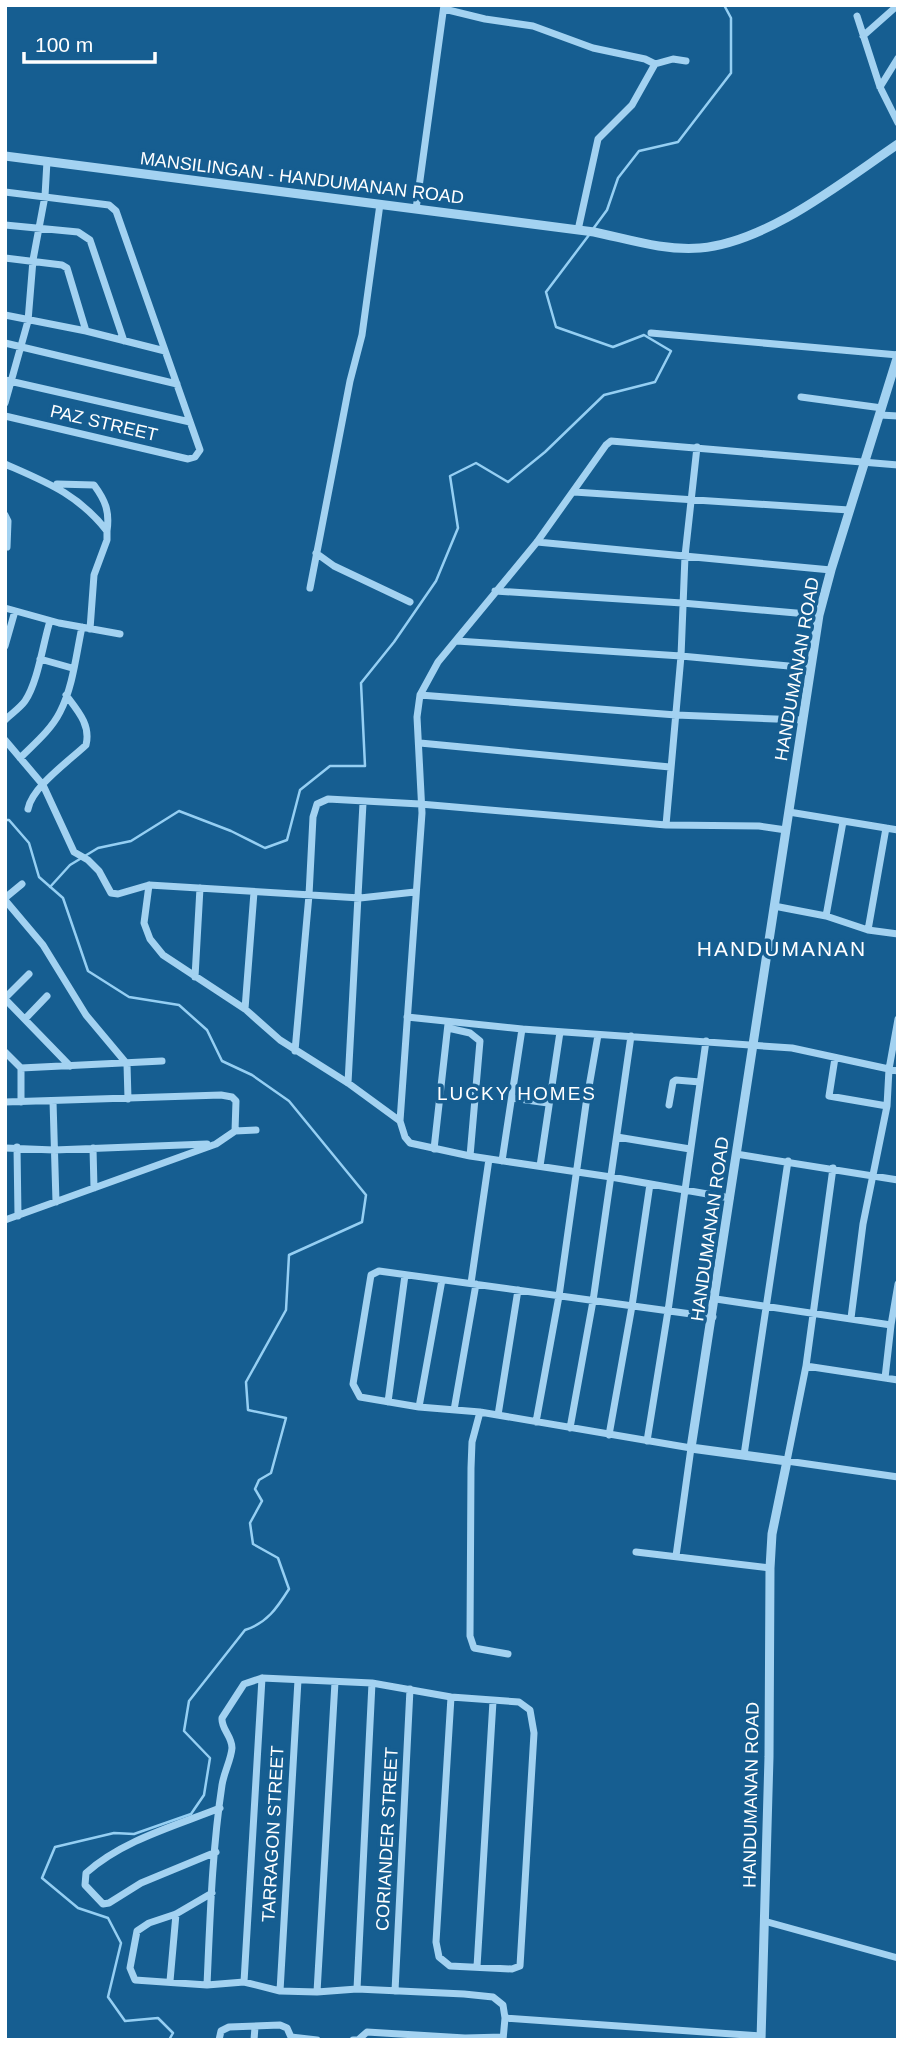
<svg xmlns="http://www.w3.org/2000/svg" width="903" height="2045" viewBox="0 0 903 2045" font-family="Helvetica,sans-serif">
	<rect width="100%" height="100%" fill="#165e91"/>
	<g fill="none" stroke-linecap="round" stroke-linejoin="round">
		<path stroke="#95cff3" stroke-width="2.5" d="M593,229L607,210L618,178L639,151L678,142L731,73V18L724,5
			M5,820H9L29,843L39,877L63,898L88,971L129,997L179,1005L207,1030L222,1061L252,1075L289,1101L366,1195L362,1222L289,1255L286,1310L246,1382L248,1410L286,1418L271,1473L259,1480L255,1489L262,1501L250,1523L253,1544L278,1558L289,1589C277,1608 267,1623 245,1630L189,1701L184,1731L210,1758L204,1795L191,1814L134,1834L114,1833L55,1847L42,1878L78,1908L108,1918L121,1943L108,1997L125,2021L158,2018L173,2033L169,2040
			M50,887L70,865L98,848L131,841L179,811L231,831L265,848L287,840L300,790L330,766H365L361,683L394,642L436,581L458,528L450,476L476,463L508,482L545,452L604,395L655,382L671,351L644,335L613,347L556,327L546,292L589,235"/>
		<path stroke="#a3d2f1" stroke-width="7" d="M444,9L485,19L533,26L593,48L645,59L655,64L632,105L598,139L578,230
			M857,16L880,87L898,123
			M863,36L898,5
			M655,64L673,59L686,61
			M880,87L898,58
			M5,192L109,205L116,211L200,450L195,457L188,459L5,416
			M416,209L444,5
			M5,225L78,232L90,240L124,341
			M5,258L62,265L67,268L86,331
			M5,315L86,331L165,351
			M651,333L898,355
			M5,343L177,384
			M5,380L190,422
			M801,397L882,408
			M5,403L28,321L33,260L45,196L47,161
			M880,415L898,416
			M5,464C46,482 78,494 107,531V540L94,575L90,629
			M57,484L94,485C105,500 110,511 107,531
			M574,492L849,510
			M5,515L8,521L7,547
			M537,542L831,570
			M316,553L334,566L410,602
			M310,588L350,381L362,335L380,204
			M495,591L682,603L819,615
			M5,608L59,623L120,634
			M457,641L681,656L810,668
			M5,646L15,611
			M40,659L72,668
			M420,695L676,715L802,720
			M5,720C11,714 20,708 25,701C38,682 43,643 50,621
			M5,740L43,785L74,852L88,860L99,871L111,893L118,894L149,885
			M420,743L670,767
			M20,758C34,744 51,730 60,712C73,687 76,655 82,627
			M28,809C32,787 69,761 86,745C91,725 78,711 66,695
			M789,812L898,830
			M666,825L681,656L685,556L697,447
			M5,898L22,884
			M5,900L43,945L86,1015L127,1064L128,1099
			M774,906L826,916L868,930L898,934
			M826,916L843,822
			M868,930L886,828
			M195,977L200,888
			M5,998L29,974
			M5,999L70,1066
			M245,1009L254,892
			M407,1017L522,1029L792,1048L898,1071
			M25,1019L47,996
			M448,1028L470,1033L480,1041L470,1156
			M295,1051L309,895L313,817L317,804L328,799L420,804L666,825L759,826L786,830
			M5,1052L21,1068L162,1061
			M835,1058L829,1096L887,1106
			M21,1068V1102
			M348,1083L363,803
			M512,1098L548,1103
			M53,1101L56,1202
			M5,1102L221,1095L232,1097L236,1101L235,1131
			M669,1105L673,1082L676,1080L700,1082
			M400,1121L348,1083L280,1040L245,1009L163,955L150,939L144,923L149,885L360,898L415,892
			M617,1137L690,1149
			M17,1147L18,1216
			M5,1148L54,1150L207,1144
			M93,1148L94,1188
			M434,1149L448,1024
			M736,1154L898,1180
			M502,1161L522,1029
			M540,1166L560,1032
			M833,1168L806,1366L787,1461L898,1477
			M730,1198L611,1177L470,1156L410,1143L405,1137L400,1121L422,813L417,717L420,695L438,662L537,542L606,445L611,441L898,465
			M5,1220L216,1144L235,1131L256,1130
			M471,1283L489,1159
			M898,1284L891,1325L885,1378L898,1380
			M716,1299L891,1325
			M851,1318L863,1224L887,1106L889,1069L898,1019
			M806,1366L885,1378
			M388,1402L405,1275
			M419,1407L442,1280
			M454,1410L476,1284
			M480,1412L472,1442L471,1468L470,1636L474,1648L508,1654
			M498,1415L518,1290
			M536,1422L559,1296L586,1104L598,1035
			M570,1428L593,1301L631,1036
			M609,1435L632,1306L650,1184
			M647,1441L668,1311L706,1041
			M744,1455L788,1161
			M636,1552L770,1568
			M676,1556L691,1448L480,1412L419,1407L360,1397L353,1384L371,1275L379,1271L713,1317
			M216,1852L141,1883L109,1903L103,1904L85,1885L86,1873C123,1840 175,1826 220,1808
			M212,1893L176,1914L149,1923L137,1931L130,1968L135,1980L207,1985L244,1982L280,1991L317,1992L357,1989L464,1994L493,1997L503,2005L505,2018
			M764,1921L898,1958
			M477,1967L493,1701
			M170,1981L176,1914
			M244,1982L262,1678L372,1683L451,1697L519,1702L530,1710L534,1733L520,1966L512,1969L450,1966L439,1957L436,1942L451,1697
			M207,1985C210,1919 212,1851 222,1785C224,1772 231,1760 232,1748C232,1736 221,1729 222,1718L244,1684L262,1678
			M357,1989L372,1683
			M280,1991L298,1680
			M395,1991L410,1689
			M317,1992L335,1682
			M465,2038L503,2037
			M219,2040L221,2031L229,2027L280,2025L287,2028L291,2037L317,2040
			M254,2040L255,2027
			M353,2040H358L367,2032L465,2038V2040
			M503,2040L505,2018L761,2036"/>
		<path stroke="#a3d2f1" stroke-width="9" d="M5,156L594,232C628,239 664,251 700,248C768,242 842,182 898,144
			M761,2040L769,1757L770,1568L772,1534L787,1461L691,1448L819,615L831,570L898,355"/>
	</g>
	<g text-anchor="middle" dominant-baseline="central" stroke-width="7" stroke-linejoin="round" paint-order="stroke">
		<g font-size="18" fill="#fff" stroke="#165e91">
			<text transform="translate(302 178) rotate(7)">MANSILINGAN - HANDUMANAN ROAD</text>
			<text transform="translate(104 423) rotate(13)">PAZ STREET</text>
			<text transform="translate(797 669) rotate(-80)">HANDUMANAN ROAD</text>
			<text transform="translate(710 1229) rotate(-82)">HANDUMANAN ROAD</text>
			<text transform="translate(751 1795) rotate(-89)">HANDUMANAN ROAD</text>
			<text transform="translate(273 1834) rotate(-87)">TARRAGON STREET</text>
			<text transform="translate(387 1839) rotate(-87)">CORIANDER STREET</text>
		</g>
		<g font-size="19" letter-spacing="2" fill="#fff" stroke="#165e91">
			<text x="517" y="1093">LUCKY HOMES</text>
		</g>
		<g font-size="21" letter-spacing="2" fill="#fff" stroke="#165e91">
			<text x="782" y="948">HANDUMANAN</text>
		</g>
	</g>
	<rect width="903" height="2045" fill="none" stroke="#ffffff" stroke-width="14"/>
	<path d="M24 52v10h131v-10" fill="none" stroke="#ffffff" stroke-width="3.5"/>
	<text x="35" y="52" font-size="21" fill="#ffffff" stroke="#165e91" stroke-width="5" paint-order="stroke">100 m</text>
</svg>
